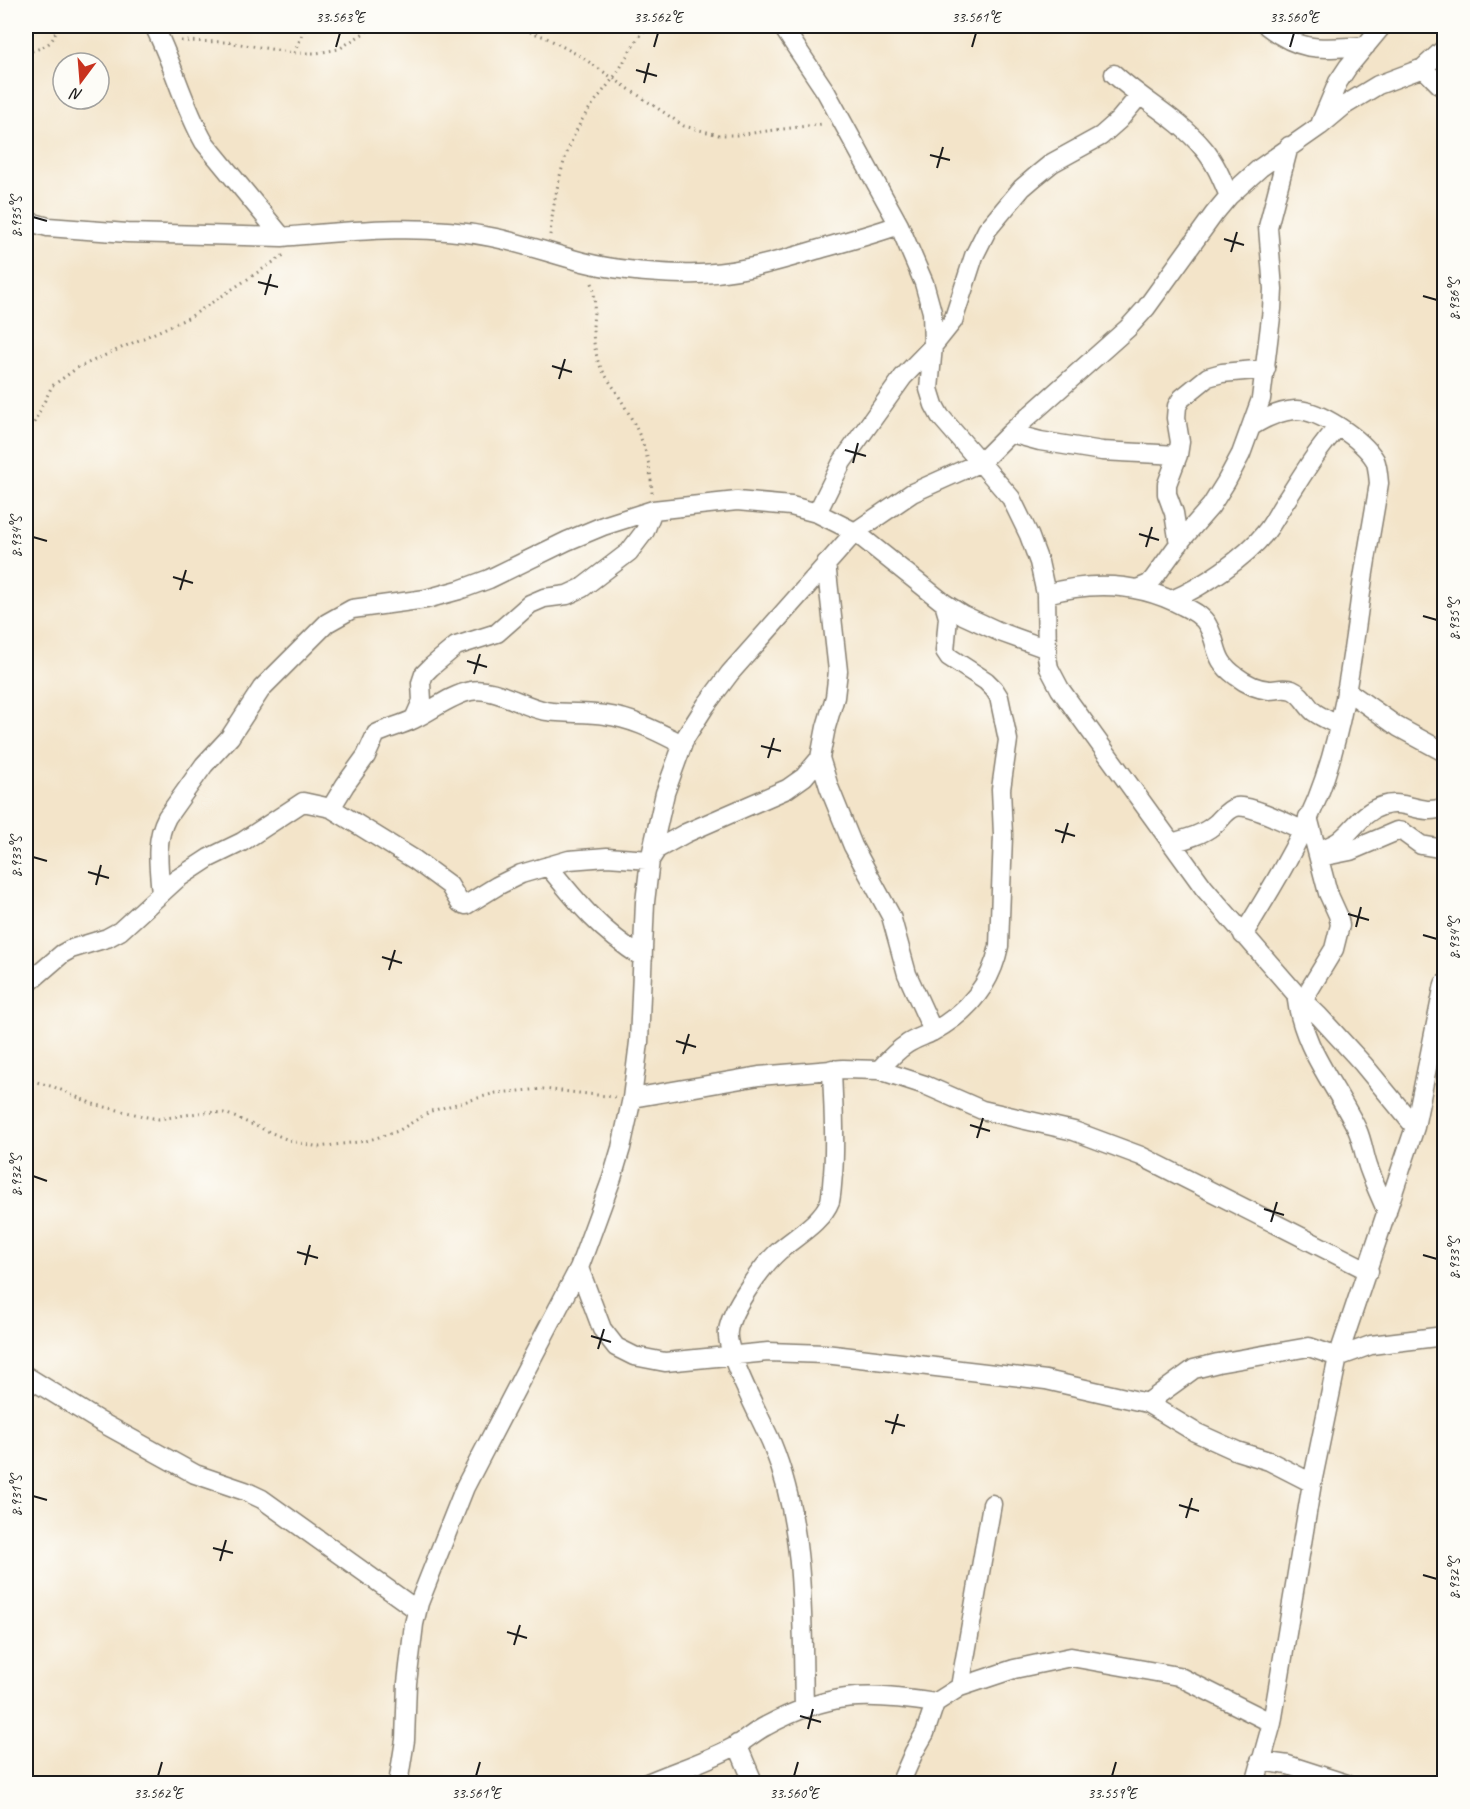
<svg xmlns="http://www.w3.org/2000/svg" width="1470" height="1809" viewBox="0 0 1470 1809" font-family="Caveat,sans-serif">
	<rect width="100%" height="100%" fill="#fdfcf7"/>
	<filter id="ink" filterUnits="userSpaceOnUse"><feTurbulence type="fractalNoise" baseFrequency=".0167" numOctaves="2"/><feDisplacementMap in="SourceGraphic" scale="12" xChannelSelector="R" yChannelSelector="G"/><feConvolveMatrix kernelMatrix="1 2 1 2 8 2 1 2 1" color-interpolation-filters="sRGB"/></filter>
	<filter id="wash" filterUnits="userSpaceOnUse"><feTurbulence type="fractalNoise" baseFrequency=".008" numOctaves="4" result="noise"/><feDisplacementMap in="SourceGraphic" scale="24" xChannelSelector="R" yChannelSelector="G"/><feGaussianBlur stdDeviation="1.35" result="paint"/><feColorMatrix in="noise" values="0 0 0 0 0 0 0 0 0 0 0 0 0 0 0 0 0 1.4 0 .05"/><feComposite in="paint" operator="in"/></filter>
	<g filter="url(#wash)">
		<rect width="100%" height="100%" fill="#f3e4c9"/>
	</g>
	<g filter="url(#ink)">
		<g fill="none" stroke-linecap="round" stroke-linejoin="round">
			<defs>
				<path id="minor" d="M154,26C173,63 183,105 204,142L282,237C351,231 422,223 491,237C522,243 552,254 583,262C614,270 650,273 682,274C728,276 773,263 816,250C844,242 871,235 899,225
					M782,26L826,92L899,225L924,283L932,312L933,346L929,389L934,405L940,416L1011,498L1029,535L1039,562L1046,594L1047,657L1049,668L1060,689L1204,888L1296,994L1319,1016L1363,1064L1415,1127
					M1267,26C1303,54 1323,48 1366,46
					M1423,68L1444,89
					M1114,74C1142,100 1178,118 1203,148C1215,162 1222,179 1229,196
					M1321,122L1338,82L1348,67L1382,26
					M26,221L48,227L127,233L282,237
					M1010,433L1040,441L1102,451L1178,455
					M817,513L842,462L903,377L933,346L953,321L974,256L987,230L1022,188L1036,176L1052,163L1101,136L1119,120L1139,96
					M1179,544L1174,513L1167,494V484L1178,455L1180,442L1176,418L1177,406L1182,398L1208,377L1222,373L1266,369
					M826,563L838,671L835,697L826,727L820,758L829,787L853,846L891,916L907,974L933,1031
					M1137,589L1149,584L1154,578L1183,538L1211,506L1226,482L1241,454L1261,399L1272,309L1273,289L1268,227L1289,146
					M1046,594C1093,581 1140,583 1183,606C1193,611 1203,616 1208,626C1219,646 1213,660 1236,676C1245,683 1257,689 1269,690C1277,690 1284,687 1292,690C1302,694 1306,705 1314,712C1321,717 1330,721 1338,725
					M1172,600C1202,587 1245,558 1265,533C1273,524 1278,512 1285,502C1302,476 1317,450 1338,427
					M1346,690L1398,727L1444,752
					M414,719L422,701L421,683L424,674L431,667L456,646L497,633L530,604L544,598L567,595L582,588L629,552L645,531L653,510
					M331,808L345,785L366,756L376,734C388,728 402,725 414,719C433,710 451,695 471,691C493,686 523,707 546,711C565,714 586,712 605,715C632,718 658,732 682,744
					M1171,843C1186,839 1202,835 1214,825C1222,819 1226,810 1236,807C1249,804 1289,824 1302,830
					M1318,851C1325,848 1333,845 1339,841C1355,829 1362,812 1382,806C1406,798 1420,817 1444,807
					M1320,857L1350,851L1397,831L1403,832L1421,845L1444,849
					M548,866C580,906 600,930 643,958
					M161,894C159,868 154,841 167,817L204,765L230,737L262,688L327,623L352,609L426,599L459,590L489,579L567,541L603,526L653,510L737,501L791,506L817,513L855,532L944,603L963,615L1000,632L1047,649
					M1243,935C1270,891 1297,847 1317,799C1342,736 1351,666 1360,600C1365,561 1373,522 1379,483C1378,476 1378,467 1375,460C1363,440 1319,409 1295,410C1279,411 1265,418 1252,426
					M26,985L62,954L71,949L107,938L120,931L177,879L209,858L242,842L303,802L331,808L415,860L449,885L460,903L466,905L497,886L521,874L569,860L607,857L650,860L657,849L686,833L787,789L804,777L820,758
					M1296,994C1302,1048 1334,1082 1357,1129C1363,1142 1364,1156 1369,1169C1374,1183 1381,1198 1387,1212
					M1303,1000L1334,949L1340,925L1338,915L1328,893L1308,817
					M879,1070C887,1061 896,1051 907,1044C914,1039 924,1036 932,1032C967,1013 991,985 999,946L1003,835L1001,789L1008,740L999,697L994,689L986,681L949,657L945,651L948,617L944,603
					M632,1098L759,1076L843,1069L879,1070L925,1085L982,1110L1074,1131L1141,1156L1369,1271
					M579,1268L602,1329L616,1347L634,1356L665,1362L768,1352L825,1354L1046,1380L1147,1403L1195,1432L1237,1451L1269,1461L1312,1483
					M26,1376L99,1421L195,1474L245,1491L262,1499L417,1610
					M1147,1403L1194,1369L1218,1363L1309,1347L1338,1357L1371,1345L1444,1336
					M960,1687L992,1504
					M804,1708C802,1620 806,1527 772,1444C762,1420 725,1353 728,1331C731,1309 762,1266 779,1251C795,1237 822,1222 830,1201C832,1192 832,1182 833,1174C836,1139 833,1104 832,1069
					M737,1744L754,1784
					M1260,1761L1288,1765L1347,1784
					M398,1784L405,1740L407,1683L414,1624L419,1603L465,1487L579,1268L612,1178L621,1148L632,1098L639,1042L645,902L650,860L665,793L685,738L706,705L730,673L855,532L912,493L981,462L1010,433L1128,328L1146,308L1214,214L1229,196L1260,168L1320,126L1345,105L1378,85L1423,68L1444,49
					M645,1784C675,1771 711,1760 739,1744C748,1738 756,1731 766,1726C829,1692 866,1692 935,1703L960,1687L1014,1669L1071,1657L1178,1676L1272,1723
					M900,1784L914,1752L925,1733L935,1703
					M1255,1784L1272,1723L1312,1483L1338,1357L1415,1127L1444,984"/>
			</defs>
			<use href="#minor" stroke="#888072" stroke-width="21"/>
			<path stroke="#888072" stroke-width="3" stroke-dasharray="1.5 4.5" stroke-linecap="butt" d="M513,26L545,37L580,56L684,126L719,135H737L822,124
				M181,41L228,42L294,53H317L339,49L375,26
				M26,53C41,48 56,45 56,26
				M294,53L306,26
				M550,235C554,195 563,150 585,115C595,100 608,86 619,70C628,55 636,36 651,26
				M592,283C597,299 593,313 593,329C593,340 595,350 598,361C602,372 611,383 617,393C638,429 650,450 652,493
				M26,439L52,386L77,368L190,317L284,255
				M26,1079L54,1087L93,1104L147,1117L159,1119L205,1112L225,1113L291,1141L319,1147L366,1141L398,1131L431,1111L496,1093L543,1089L615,1097"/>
			<use href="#minor" stroke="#fff" stroke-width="18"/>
		</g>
	</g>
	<path fill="none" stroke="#1c1c1c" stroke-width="2" d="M336,47L340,33M654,47L658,33M972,47L976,33M1290,47L1294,33M636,70L657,76M644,83L649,63M930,155L950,160M937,168L943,147M33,217L47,221M1224,239L1244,245M1231,252L1237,232M258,282L278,287M265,295L271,274M1423,296L1437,300M552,366L572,372M559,379L565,359M845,450L866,456M853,463L858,443M1139,534L1159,540M33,537L47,541M1146,547L1152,527M173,577L193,583M180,590L186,570M1423,616L1437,620M467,661L487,667M474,674L480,654M761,746L781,751M768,758L774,738M1055,830L1075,836M1062,843L1068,823M33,857L47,861M88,872L109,878M96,885L101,865M1348,914L1369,920M1356,927L1361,907M1423,935L1437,939M382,957L402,963M389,970L395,950M676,1041L696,1047M683,1054L689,1034M970,1125L990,1131M977,1138L983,1118M33,1176L47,1181M1264,1209L1284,1215M1271,1222L1277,1202M297,1252L318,1258M1423,1255L1437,1259M305,1265L310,1245M591,1336L611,1342M598,1349L604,1329M885,1421L905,1426M892,1434L898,1414M33,1496L47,1500M1179,1505L1199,1511M1186,1518L1192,1498M213,1548L233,1553M220,1561L226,1540M1423,1575L1437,1579M507,1632L527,1638M514,1645L520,1625M800,1716L821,1722M808,1729L813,1709M158,1776L162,1762M476,1776L480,1762M794,1776L798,1762M1112,1776L1116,1762"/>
	<rect width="1470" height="1809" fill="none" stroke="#fdfcf7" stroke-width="66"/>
	<g transform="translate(81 81) rotate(196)"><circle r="28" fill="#fdfcf7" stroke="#a3a29f" stroke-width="1.5"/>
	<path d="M0-4.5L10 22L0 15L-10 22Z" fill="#c8321e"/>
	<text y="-9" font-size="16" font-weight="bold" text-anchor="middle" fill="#1c1c1c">N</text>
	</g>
	<rect x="33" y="33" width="1404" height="1743" fill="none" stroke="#1c1c1c" stroke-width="2"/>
	<g font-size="15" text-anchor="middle" fill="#1c1c1c">
		<text x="340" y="22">33.563°E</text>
		<text x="658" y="22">33.562°E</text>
		<text x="976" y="22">33.561°E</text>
		<text x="1294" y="22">33.560°E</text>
		<text transform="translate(16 217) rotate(-90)" y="5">8.935°S</text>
		<text transform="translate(1454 300) rotate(-90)" y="5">8.936°S</text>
		<text transform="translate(16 537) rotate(-90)" y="5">8.934°S</text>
		<text transform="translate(1454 620) rotate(-90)" y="5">8.935°S</text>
		<text transform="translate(16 857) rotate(-90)" y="5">8.933°S</text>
		<text transform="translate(1454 939) rotate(-90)" y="5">8.934°S</text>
		<text transform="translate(16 1176) rotate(-90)" y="5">8.932°S</text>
		<text transform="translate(1454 1259) rotate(-90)" y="5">8.933°S</text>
		<text transform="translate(16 1496) rotate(-90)" y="5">8.931°S</text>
		<text transform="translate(1454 1579) rotate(-90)" y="5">8.932°S</text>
		<text x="158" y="1798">33.562°E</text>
		<text x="476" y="1798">33.561°E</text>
		<text x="794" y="1798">33.560°E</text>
		<text x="1112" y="1798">33.559°E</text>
	</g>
</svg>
